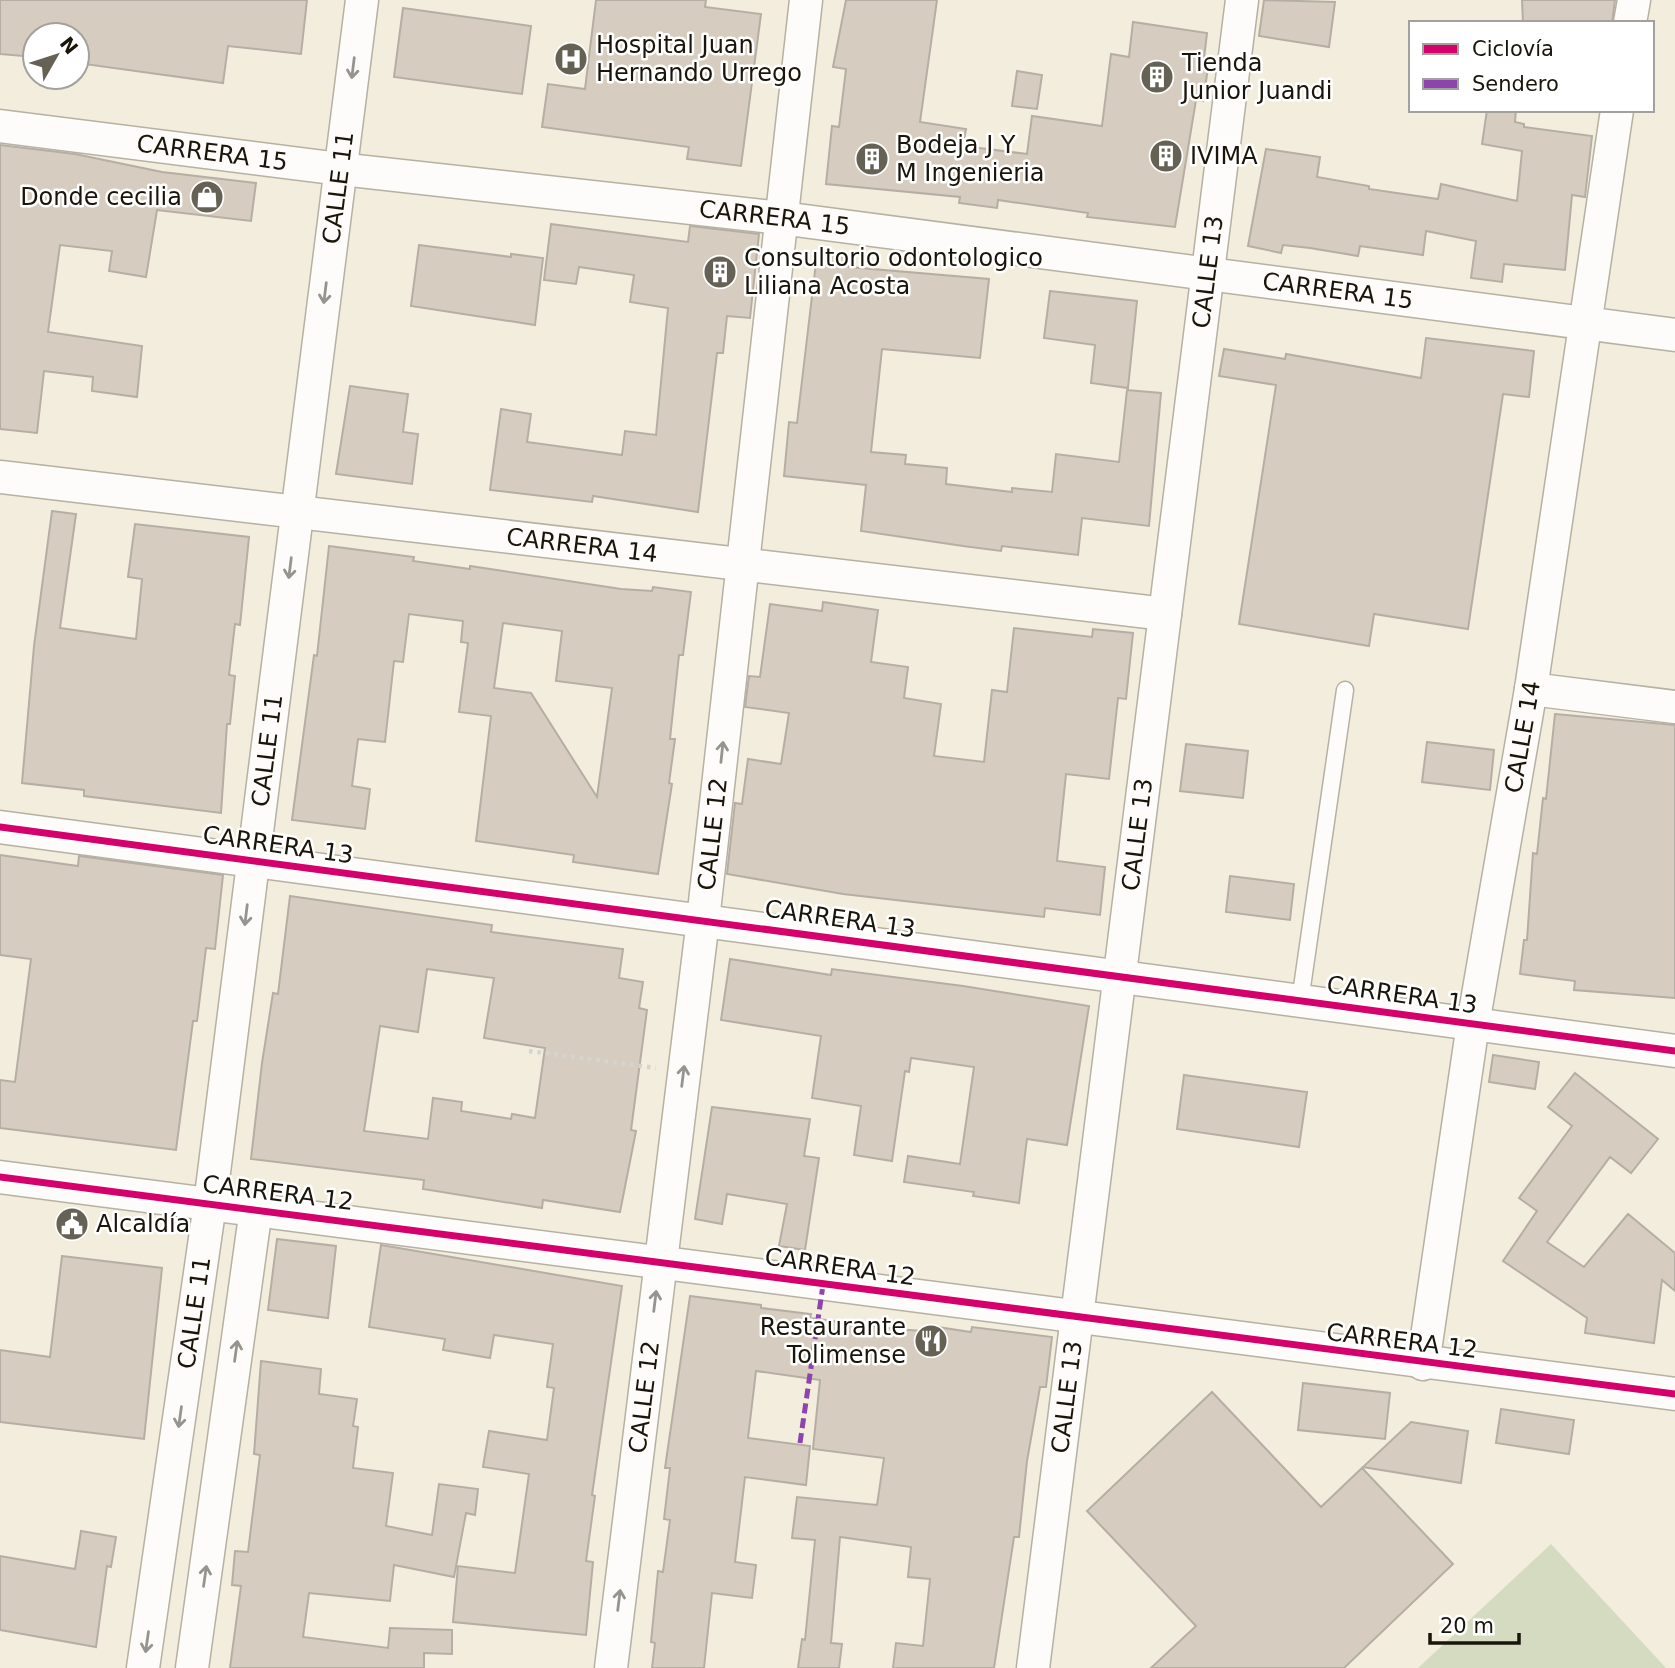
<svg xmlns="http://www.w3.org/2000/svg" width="1675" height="1668" viewBox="0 0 1675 1668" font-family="'DejaVu Sans',sans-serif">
	<rect width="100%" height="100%" fill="#f2eddc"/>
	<path fill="#d5dbc1" d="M1551,1544L1666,1668H1418Z"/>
	<path fill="#d6cdc0" stroke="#b6aea4" stroke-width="2" fill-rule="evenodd" d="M0,0H307L301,54L228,46L223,83L77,63V35H35V57L0,54Z
		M596,0H706L705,7L761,14L741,166L687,159L689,147L542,127L548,84L585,89Z
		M846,0H937L920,122L966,129L963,146L1027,154L1032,116L1102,126L1111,54L1129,57L1133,22L1207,33L1203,67L1208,68L1203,101L1196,100L1175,227L1087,217L1088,213L998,200L997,208L959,203L960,197L826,184L832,126L839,127L846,69L833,67Z
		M1264,0L1335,2L1329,47L1259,36Z
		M1522,0H1615L1612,23H1523Z
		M403,8L531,26L522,94L394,77Z
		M1017,71L1042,75L1037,109L1012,106Z
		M1487,110H1516L1515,122L1524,124V127L1592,136L1585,197L1572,195L1565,270L1504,264L1502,282L1471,278L1476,241L1426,231L1423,255L1360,246L1358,256L1310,248L1283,245L1281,253L1248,246L1266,149L1320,157L1317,177L1369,186V189L1438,199L1441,184L1517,201L1522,151L1482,144Z
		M0,145L75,154L162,172L256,183L251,221L157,210L146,277L109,271L112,251L60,245L48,332L142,346L137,397L92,391L93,377L44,371L37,433L0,429Z
		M551,224L688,242L690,226L759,234L750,318L727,316L723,353H717L698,512L593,496L592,502L490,490L501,409L531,414L527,442L622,455L625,431L656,435L668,308L630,302L634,275L579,267L576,284L544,280Z
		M419,245L511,257V254L543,258L535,325L411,306Z
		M817,254L850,257L849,267L989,279L980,358L882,349L871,452L906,455L905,464L947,468L946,484L1012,492V488L1052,492L1056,454L1119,462L1127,390L1161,393L1149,526L1082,518L1078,555L1002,546L1001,551L963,546L861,531L866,485L784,476L789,422L797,423Z
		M1050,291L1137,301L1128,388L1091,383L1095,345L1044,338Z
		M1426,338L1534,351L1529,397L1503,394L1468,629L1374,614L1369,646L1239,624L1276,385L1219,376L1224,349L1285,359L1286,354L1421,378Z
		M350,386L408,394L403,432L418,434L412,484L336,474Z
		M52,511L76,514L60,628L136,639L142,579L128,577L135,524L249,537L240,625L235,624L229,675L235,676L230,724H227L221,813L84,796V790L22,783L34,646Z
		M329,546L414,557L413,561L470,569V566L621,589L652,591L653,587L691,592L683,655H679L670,739H675L669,783L672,784L658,874L573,862L574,855L476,841L491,716L459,712L468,643L461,642L463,621L409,614L403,662L394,661L385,742L358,739L352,786L370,789L365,829L292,820L314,655L317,656ZM503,623L562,631L556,681L612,688L597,797L531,693L494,688Z
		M823,602L878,610L871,662L908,667L904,698L941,704L934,756L984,762L992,690L1007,692L1014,628L1092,637L1093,629L1133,633L1126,699L1118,698L1109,779L1066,774L1057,861L1105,867L1100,915L1045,908L1044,917L843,894L727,874L735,803L742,804L748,759L781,764L789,713L745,707L749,676L760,677L770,604L822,611Z
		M1555,714L1675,725V998L1574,990L1575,981L1520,974L1524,940H1527L1533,853L1537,854L1543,798L1546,799Z
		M1427,742L1494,750L1490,790L1422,782Z
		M1186,744L1248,751L1243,798L1180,791Z
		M0,855L78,866L79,856L223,875L215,949L206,948L197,1021H193L176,1150L0,1128V1080L15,1082L31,959L0,955Z
		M1230,876L1294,884L1290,920L1226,912Z
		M290,896L492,925L491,932L623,949L619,978L643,982L639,1008L647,1010L631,1130L636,1131L620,1212L543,1200L542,1208L423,1189L424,1180L251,1159L262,1063L273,993L278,994ZM427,969L494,978L484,1038L545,1048L535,1118L512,1114L511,1119L461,1111L462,1102L433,1098L428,1139L364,1131L380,1026L418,1032Z
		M730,959L831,975L832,969L963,986L1089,1006L1067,1145L1027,1139L1019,1203L973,1196L974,1192L904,1182L908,1156L960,1164L974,1067L911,1058L909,1072L905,1071L892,1161L854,1155L861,1106L812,1098L821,1036L721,1020Z
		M1493,1055L1539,1062L1535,1089L1489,1082Z
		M1575,1073L1658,1139L1631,1173L1610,1157L1547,1242L1584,1267L1628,1214L1675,1253V1291L1662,1280L1654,1343L1585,1333L1587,1318L1503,1261L1537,1211L1519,1198L1572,1126L1548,1107Z
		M1184,1075L1307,1092L1299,1147L1177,1129Z
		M712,1107L810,1119L804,1156L819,1158L805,1250L779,1246L787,1204L727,1194L722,1224L695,1219Z
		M277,1239L336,1246L328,1318L268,1310Z
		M381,1245L622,1286L592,1495L595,1496L586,1561L593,1562L586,1635L453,1622L458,1566L515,1573L529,1474L483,1467L489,1431L547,1440L554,1388L547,1387L553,1344L494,1335L490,1358L443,1350L445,1339L369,1327Z
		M62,1256L162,1268L144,1439L0,1422V1350L50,1357Z
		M690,1296L761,1305V1308L811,1314L810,1318L896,1329L936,1332L937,1327L971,1332L972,1327L1052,1337L1046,1387H1040L1027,1461L1019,1537H1014L994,1668H893L896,1643L923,1646L930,1579L908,1577L911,1547L840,1537L831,1643L842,1644L839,1668H798L802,1639L805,1640L815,1540L792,1538L797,1497L877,1505L884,1458L813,1449L820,1380L756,1371L748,1438L810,1446L806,1485L745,1477L735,1562L756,1565L752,1598L712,1593L704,1668H652L655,1643L651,1642L658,1571L663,1572L670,1520L664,1519L670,1468H665Z
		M261,1361L321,1369L319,1394L357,1399L353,1426L358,1427L353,1468L393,1473L386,1526L432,1535L439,1484L478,1489L475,1515L466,1513L454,1577L394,1565L390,1601L309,1593L303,1637L388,1648L390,1628L452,1630V1654L424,1653V1668H230L241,1586L232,1585L235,1551L248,1552L260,1455L254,1454Z
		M1303,1383L1390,1393L1385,1439L1298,1430Z
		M1212,1392L1321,1507L1362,1468L1453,1564L1344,1668H1151L1196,1626L1087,1511Z
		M1501,1409L1574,1420L1569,1454L1496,1443Z
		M1411,1422L1468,1431L1461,1483L1363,1467Z
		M81,1531L116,1537L111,1567L107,1566L96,1647L0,1630V1556L75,1569Z"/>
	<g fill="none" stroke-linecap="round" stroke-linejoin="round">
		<defs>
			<path id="lane" d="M1300,1001L1345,690"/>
			<g id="street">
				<path d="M1630,23L1634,0"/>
				<path id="s1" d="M0,126L340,169L781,218L1675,335"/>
				<path id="s2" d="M0,477L1165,614"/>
				<path d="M1531,689L1675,707"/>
				<path d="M0,827L1675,1051"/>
				<path d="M0,1177L1675,1394"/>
				<path id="s3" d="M1423,1364L1473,1024L1531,689L1617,110"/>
				<path id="s4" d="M143,1668L210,1204L362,0"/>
				<path d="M192,1668L256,1209"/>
				<path id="s5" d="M611,1668L703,920L806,0"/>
				<path id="s6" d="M1033,1668L1242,0"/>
			</g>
		</defs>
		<use href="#lane" stroke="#b5b1a3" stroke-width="19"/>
		<use href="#street" stroke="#b5b1a3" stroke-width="35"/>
		<path stroke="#d6d4cf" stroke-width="4.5" stroke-dasharray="3.5 5" stroke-linecap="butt" d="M529,1051L656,1068"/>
		<use href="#lane" stroke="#fdfcfa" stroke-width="16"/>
		<use href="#street" stroke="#fdfcfa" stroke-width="32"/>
		<path stroke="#8e44ad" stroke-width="5" stroke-dasharray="10 5" stroke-linecap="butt" d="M800,1443L823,1285"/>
		<defs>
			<path id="cycleway" d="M0,827L1675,1051
				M0,1177L1675,1394"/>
		</defs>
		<use href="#cycleway" stroke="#fff" stroke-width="11"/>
		<use href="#cycleway" stroke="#d6006c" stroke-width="7"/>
	</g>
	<defs><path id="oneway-shaft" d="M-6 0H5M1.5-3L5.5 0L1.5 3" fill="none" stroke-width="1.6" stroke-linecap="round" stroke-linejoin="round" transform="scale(1.75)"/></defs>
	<g stroke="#96948e">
		<use href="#oneway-shaft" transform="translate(353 68) rotate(97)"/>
		<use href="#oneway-shaft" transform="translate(325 293) rotate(97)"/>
		<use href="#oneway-shaft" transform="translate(290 568) rotate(97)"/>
		<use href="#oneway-shaft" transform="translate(722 752) rotate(-84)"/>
		<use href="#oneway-shaft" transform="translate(246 915) rotate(97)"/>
		<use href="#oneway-shaft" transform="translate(683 1076) rotate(-83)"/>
		<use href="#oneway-shaft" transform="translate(655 1301) rotate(-83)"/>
		<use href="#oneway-shaft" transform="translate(236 1351) rotate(-82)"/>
		<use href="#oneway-shaft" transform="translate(180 1417) rotate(98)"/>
		<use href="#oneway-shaft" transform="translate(205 1576) rotate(-82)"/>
		<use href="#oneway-shaft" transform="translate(619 1600) rotate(-83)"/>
		<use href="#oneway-shaft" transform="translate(147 1642) rotate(98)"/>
	</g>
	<defs>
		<symbol id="hospital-disc" viewBox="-11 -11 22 22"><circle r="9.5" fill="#656154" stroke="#fff"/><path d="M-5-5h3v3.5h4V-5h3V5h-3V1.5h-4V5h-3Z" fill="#fff"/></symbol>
		<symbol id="building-disc" viewBox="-11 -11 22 22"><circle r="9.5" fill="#656154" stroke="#fff"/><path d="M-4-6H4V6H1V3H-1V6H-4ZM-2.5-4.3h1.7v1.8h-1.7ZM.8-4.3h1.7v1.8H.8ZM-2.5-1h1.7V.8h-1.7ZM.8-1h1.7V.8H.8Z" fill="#fff"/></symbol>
		<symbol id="shop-disc" viewBox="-11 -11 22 22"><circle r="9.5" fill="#656154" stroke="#fff"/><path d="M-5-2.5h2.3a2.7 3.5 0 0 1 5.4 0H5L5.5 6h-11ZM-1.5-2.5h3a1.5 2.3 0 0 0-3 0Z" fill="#fff"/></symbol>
		<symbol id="civic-disc" viewBox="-11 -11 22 22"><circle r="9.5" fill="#656154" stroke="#fff"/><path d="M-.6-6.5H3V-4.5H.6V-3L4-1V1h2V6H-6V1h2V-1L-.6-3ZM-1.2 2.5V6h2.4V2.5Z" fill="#fff"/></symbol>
		<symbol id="restaurant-disc" viewBox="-11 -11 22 22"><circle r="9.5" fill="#656154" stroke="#fff"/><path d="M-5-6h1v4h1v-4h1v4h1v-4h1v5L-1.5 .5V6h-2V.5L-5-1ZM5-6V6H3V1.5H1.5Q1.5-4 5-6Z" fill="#fff"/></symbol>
	</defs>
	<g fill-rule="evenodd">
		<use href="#hospital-disc" x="552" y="40" width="38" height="38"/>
		<use href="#building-disc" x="1138" y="58" width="38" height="38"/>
		<use href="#building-disc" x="1147" y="137" width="38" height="38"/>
		<use href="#building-disc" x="853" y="140" width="38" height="38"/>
		<use href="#shop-disc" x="188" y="178" width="38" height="38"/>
		<use href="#building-disc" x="701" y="253" width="38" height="38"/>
		<use href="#civic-disc" x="53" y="1205" width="38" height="38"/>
		<use href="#restaurant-disc" x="912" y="1322" width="38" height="38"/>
	</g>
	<g text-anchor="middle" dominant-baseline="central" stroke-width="5" stroke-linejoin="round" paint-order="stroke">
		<g font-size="24" fill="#19150a" stroke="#fff" text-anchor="start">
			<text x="596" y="45">Hospital Juan<tspan x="596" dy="28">Hernando Urrego</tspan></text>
			<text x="1182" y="63">Tienda<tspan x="1182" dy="28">Junior Juandi</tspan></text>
			<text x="896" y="145">Bodeja J Y<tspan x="896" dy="28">M Ingenieria</tspan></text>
			<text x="1190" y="156">IVIMA</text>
			<text x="182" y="197" text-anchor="end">Donde cecilia</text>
			<text x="744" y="258">Consultorio odontologico<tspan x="744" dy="28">Liliana Acosta</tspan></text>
			<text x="96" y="1224">Alcaldía</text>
			<text x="906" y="1327" text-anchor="end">Restaurante<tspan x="906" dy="28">Tolimense</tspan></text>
		</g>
		<g font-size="24" fill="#19150a" stroke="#fff">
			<text stroke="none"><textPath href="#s1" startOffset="214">CARRERA 15</textPath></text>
			<text stroke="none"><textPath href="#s4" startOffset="1493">CALLE 11</textPath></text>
			<text stroke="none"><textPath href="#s1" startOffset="780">CARRERA 15</textPath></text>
			<text stroke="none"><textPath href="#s6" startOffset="1407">CALLE 13</textPath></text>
			<text stroke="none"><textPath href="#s1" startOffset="1348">CARRERA 15</textPath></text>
			<text stroke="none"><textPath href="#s2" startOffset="586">CARRERA 14</textPath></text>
			<text stroke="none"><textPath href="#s3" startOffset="635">CALLE 14</textPath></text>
			<text stroke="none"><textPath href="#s4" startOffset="926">CALLE 11</textPath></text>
			<text stroke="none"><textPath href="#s5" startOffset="840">CALLE 12</textPath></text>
			<text stroke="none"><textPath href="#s6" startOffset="840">CALLE 13</textPath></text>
			<text transform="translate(278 845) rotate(8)">CARRERA 13</text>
			<text transform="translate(840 919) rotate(8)">CARRERA 13</text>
			<text transform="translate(1402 995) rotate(8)">CARRERA 13</text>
			<text transform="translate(278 1193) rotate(7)">CARRERA 12</text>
			<text transform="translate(840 1267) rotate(8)">CARRERA 12</text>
			<text stroke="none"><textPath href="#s4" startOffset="359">CALLE 11</textPath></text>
			<text transform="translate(1402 1341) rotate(7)">CARRERA 12</text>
			<text stroke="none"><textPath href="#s5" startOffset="273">CALLE 12</textPath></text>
			<text stroke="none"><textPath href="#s6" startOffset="273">CALLE 13</textPath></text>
		</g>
	</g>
	<rect x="1409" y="21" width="245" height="91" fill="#ffffff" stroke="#a3a19d" stroke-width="2"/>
	<rect x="1423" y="44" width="35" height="10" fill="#d6006c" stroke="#a3a19d" stroke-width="2"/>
	<text x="1472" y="56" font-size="21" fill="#19150a">Ciclovía</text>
	<rect x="1423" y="79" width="35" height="10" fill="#8e44ad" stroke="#a3a19d" stroke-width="2"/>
	<text x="1472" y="91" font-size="21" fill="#19150a">Sendero</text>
	<g transform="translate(56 56) rotate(51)"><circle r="33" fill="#ffffff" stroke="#a3a19d" stroke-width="2"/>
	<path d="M0-5L12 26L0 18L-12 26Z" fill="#656154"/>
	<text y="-10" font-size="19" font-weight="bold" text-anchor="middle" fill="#19150a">N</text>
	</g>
	<path d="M1430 1633v10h89v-10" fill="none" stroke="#19150a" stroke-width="3.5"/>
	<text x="1440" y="1633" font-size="21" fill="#19150a" stroke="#ffffff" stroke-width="5" paint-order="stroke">20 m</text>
</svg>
